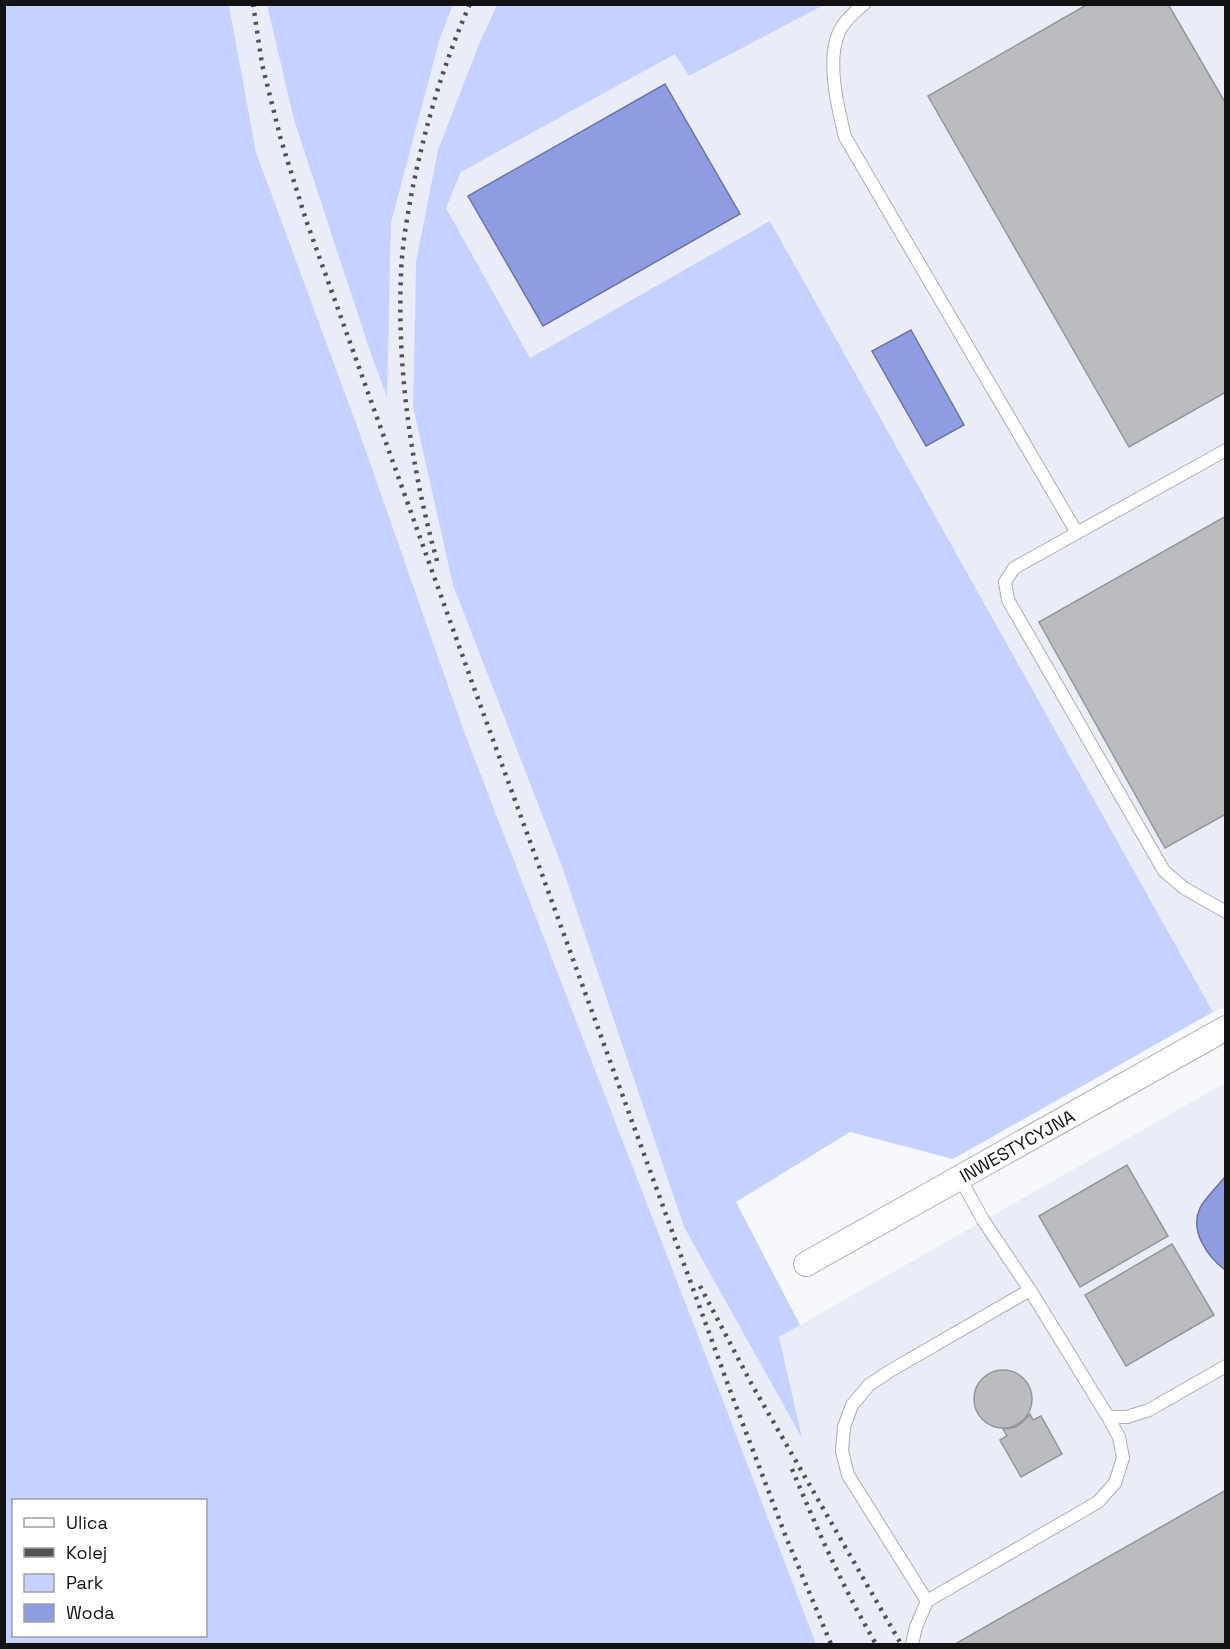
<svg xmlns="http://www.w3.org/2000/svg" width="1230" height="1649" viewBox="0 0 1230 1649" font-family="'Space Grotesk',sans-serif">
	<rect width="100%" height="100%" fill="#f7f8fb"/>
	<path fill="#eaedf8" d="M229,5H267L294,120L386,395L391,223L440,38L453,5H497L480,42L416,262L413,407L453,585L560,861L684,1227L801,1436L779,1337L1225,1083V1644H816L706,1356L465,734L360,434L256,152Z
		M824,5H1225V1006L1213,1012L770,221L530,358L446,208L461,172L676,53L689,76Z"/>
	<path fill="#c6d1ff" fill-rule="evenodd" d="M5,4L229,5L256,152L360,434L465,734L706,1356L816,1644H5ZM206,1500V1636H14V1500Z
		M267,5H453L440,38L391,223L387,397L371,354L294,120Z
		M497,5H824L689,76L675,54L461,172L446,208L530,358L770,221L1213,1012L953,1159L850,1132L736,1202L800,1325L779,1337L802,1438L684,1227L560,861L453,585L413,407L416,262L438,150L480,42Z"/>
	<path fill="#8e9de2" stroke="#6973a4" stroke-width="1.5" d="M665,84L740,214L543,326L468,196Z
		M911,330L964,425L926,446L872,351Z
		M1224,1178H1225V1270C1208,1257 1189,1231 1200,1208C1206,1197 1216,1188 1224,1178Z"/>
	<path fill="#bbbcbf" stroke="#959699" stroke-width="1.5" d="M1088,4H1168L1226,104V392L1129,447L928,96Z
		M1226,516V814L1165,848L1039,622Z
		M1127,1165L1168,1236L1080,1287L1039,1216Z
		M1172,1244L1214,1315L1126,1366L1085,1295Z
		M974 1399a29 29 0 1 1 58 0a29 29 0 1 1-58 0Z
		M1030,1414L1033,1420L1041,1416L1062,1454L1021,1477L1000,1440L1007,1436L1003,1429L1016,1427L1026,1419Z
		M1226,1490V1644H955Z"/>
	<g fill="none" stroke-linecap="round" stroke-linejoin="round">
		<defs>
			<path id="lane" d="M864,4C854,12 844,21 839,32C826,61 838,108 845,137L1077,533
				M1226,450L1014,568L1005,582L1008,600L1164,871L1184,888L1226,912
				M960,1178L983,1220L1030,1290L1108,1417
				M927,1601L848,1475L842,1451L844,1427L852,1405L869,1385L890,1371L1030,1290
				M912,1644L916,1627L927,1601L1098,1502L1115,1483L1123,1458L1119,1437L1108,1417H1127L1149,1410L1226,1366"/>
			<g id="street">
				<path id="s1" d="M806,1264L1226,1028"/>
			</g>
		</defs>
		<use href="#lane" stroke="#adaeb1" stroke-width="14"/>
		<use href="#street" stroke="#adaeb1" stroke-width="26"/>
		<use href="#lane" stroke="#fff" stroke-width="12"/>
		<use href="#street" stroke="#fff" stroke-width="24"/>
		<path stroke="#525253" stroke-width="4.5" stroke-dasharray="3 6" stroke-linecap="butt" d="M253,4L262,64L281,140L306,220L473,685L731,1393L786,1537L831,1644
			M437,561C411,467 397,370 401,273C402,246 407,218 412,191C425,127 443,64 470,4
			M700,1286L751,1383L901,1644
			M792,1469C817,1529 843,1588 876,1644"/>
	</g>
	<g text-anchor="middle" dominant-baseline="central" stroke-width="4.5" stroke-linejoin="round" paint-order="stroke">
		<g font-size="18" fill="#121213" stroke="#fff">
			<text stroke="none"><textPath href="#s1" startOffset="242">INWESTYCYJNA</textPath></text>
		</g>
	</g>
	<rect width="1230" height="1649" fill="none" stroke="#121213" stroke-width="12"/>
	<rect x="12" y="1499" width="195" height="138" fill="#ffffff" stroke="#a0a0a1" stroke-width="1.5"/>
	<rect x="24" y="1518" width="30" height="9" fill="#ffffff" stroke="#a0a0a1" stroke-width="1.5"/>
	<text x="66" y="1529" font-size="18" fill="#121213">Ulica</text>
	<rect x="24" y="1548" width="30" height="9" fill="#525253" stroke="#a0a0a1" stroke-width="1.5"/>
	<text x="66" y="1559" font-size="18" fill="#121213">Kolej</text>
	<rect x="24" y="1574" width="30" height="18" fill="#c6d1ff" stroke="#a0a0a1" stroke-width="1.5"/>
	<text x="66" y="1589" font-size="18" fill="#121213">Park</text>
	<rect x="24" y="1604" width="30" height="18" fill="#8e9de2" stroke="#a0a0a1" stroke-width="1.5"/>
	<text x="66" y="1619" font-size="18" fill="#121213">Woda</text>
</svg>
